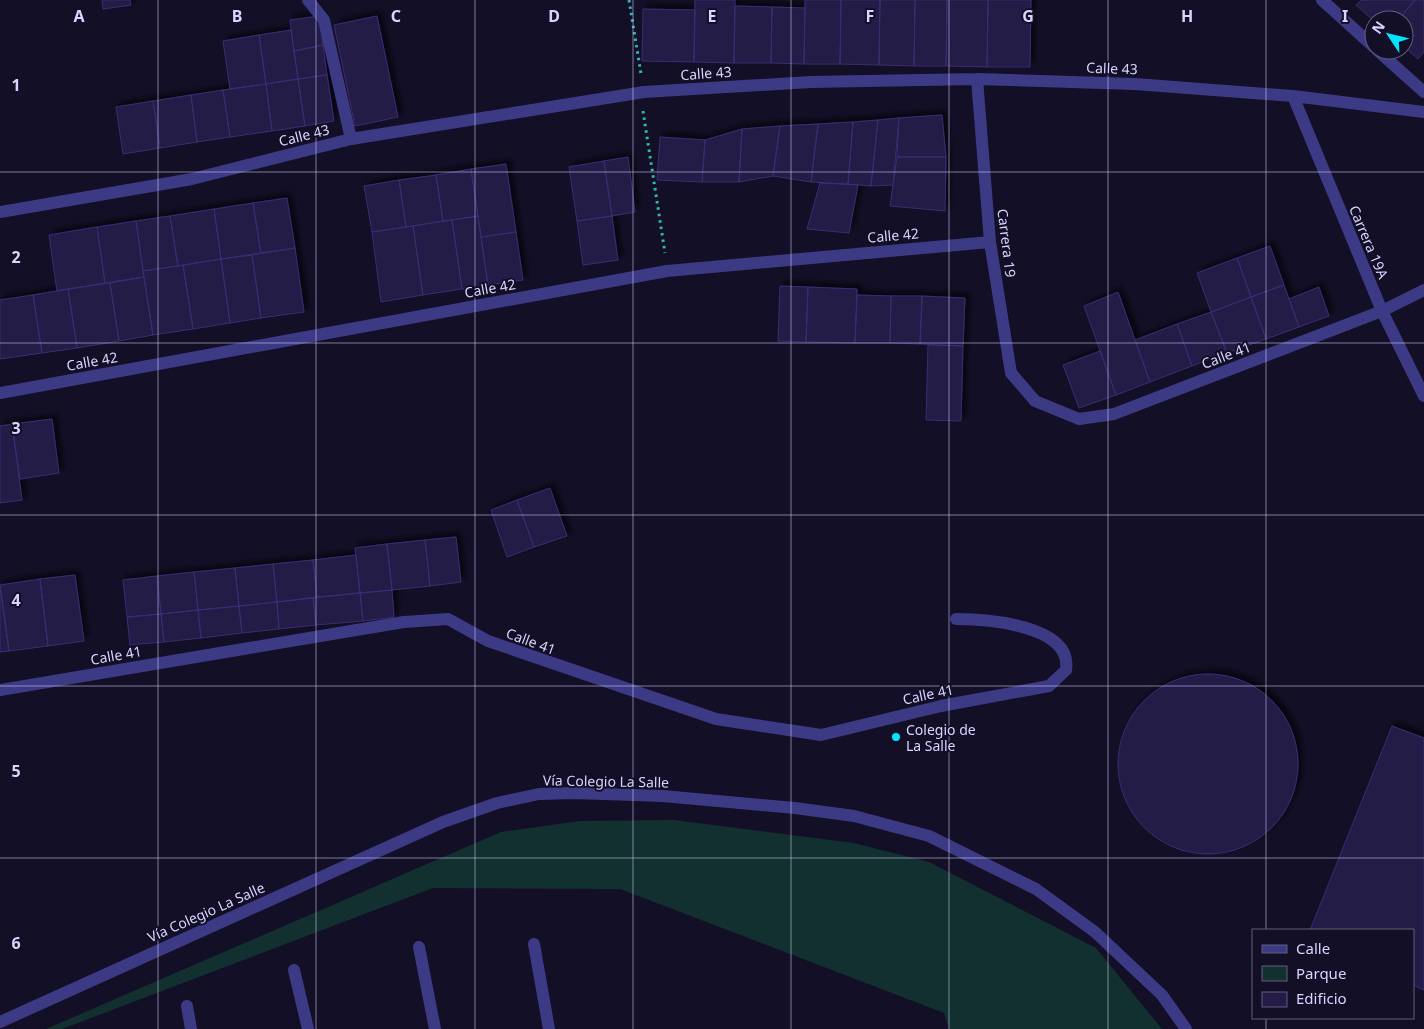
<svg xmlns="http://www.w3.org/2000/svg" width="1424" height="1029" viewBox="0 0 1424 1029" font-family="'Noto Sans',sans-serif">
	<defs>
		<filter id="shadow"><feDropShadow dx="4.5" dy="-4.5" stdDeviation="2.5" flood-color="#0009"/></filter>
	</defs>
	<rect width="100%" height="100%" fill="#130f26"/>
	<path fill="#12302f" d="M674,820L854,843L929,862L1096,948L1162,1029H949L944,1013L620,889L433,888L62,1029H46L501,832L580,821Z"/>
	<path fill="#241b47" stroke="#3b2d73" filter="url(#shadow)" d="M102,0H130L131,5L103,9Z
		M695,0H735L734,63L694,62Z
		M805,0H841L840,64H804Z
		M841,0H880L879,65L840,64Z
		M880,0H915L914,66L879,65Z
		M915,0H947L946,66H914Z
		M947,0H988L987,67L946,66Z
		M988,0H1031L1030,67H987Z
		M1361,0H1415L1398,20L1374,21L1356,5Z
		M1415,0H1424V52L1418,59L1404,47V20H1398Z
		M735,6L772,7L771,63H734Z
		M772,7L805,8L804,64L771,63Z
		M643,9L695,10L694,62L642,61Z
		M319,16L323,45L294,51L290,20Z
		M377,16L398,117L355,126L334,25Z
		M291,30L298,79L266,84L259,35Z
		M259,35L266,84L230,89L223,41Z
		M323,45L327,75L298,79L294,51Z
		M327,75L334,121L305,126L298,79Z
		M298,79L305,126L272,131L266,84Z
		M266,84L272,131L230,137L223,90Z
		M223,90L230,137L197,142L191,95Z
		M191,95L197,142L160,148L153,101Z
		M153,101L160,148L123,154L116,107Z
		M942,115L946,157H897L899,118Z
		M899,118L893,185L871,186L878,120Z
		M878,120L871,186L848,184L853,122Z
		M853,122L848,184L811,182L818,124Z
		M818,124L811,182L773,176L780,126Z
		M780,126L773,176L739,182L742,129Z
		M742,129L739,182H702L705,140Z
		M660,137L705,140L702,182L657,180Z
		M628,157L635,212L612,216L604,161Z
		M897,157H946L945,211L890,206Z
		M604,161L612,216L577,221L569,167Z
		M506,164L516,232L481,237L471,169Z
		M471,169L478,216L443,221L436,175Z
		M436,175L443,221L406,227L399,180Z
		M399,180L406,227L372,232L364,186Z
		M820,183L858,185L849,233L807,229Z
		M287,198L295,248L261,253L253,203Z
		M253,203L261,253L221,259L214,209Z
		M214,209L221,259L178,266L170,216Z
		M170,216L178,266L143,271L136,221Z
		M478,216L488,285L462,289L452,220Z
		M612,216L618,260L583,265L577,221Z
		M452,220L462,289L423,295L413,226Z
		M136,221L144,277L105,283L97,227Z
		M413,226L423,295L381,302L372,232Z
		M97,227L105,283L57,291L49,235Z
		M516,232L523,280L488,285L481,237Z
		M1270,246L1284,285L1251,297L1237,258Z
		M295,248L304,312L261,318L252,255Z
		M252,255L261,318L230,323L221,259Z
		M1237,258L1251,297L1211,312L1197,273Z
		M221,259L230,323L193,329L183,265Z
		M183,265L193,329L153,335L143,271Z
		M144,277L153,335L119,341L110,283Z
		M110,283L119,341L77,348L68,289Z
		M1284,285L1299,327L1266,339L1251,297Z
		M780,286L808,287L806,342L778,341Z
		M808,287L857,289L855,343L806,342Z
		M1319,287L1329,316L1299,327L1289,299Z
		M68,289L77,348L42,353L33,295Z
		M1118,292L1150,382L1116,395L1084,306Z
		M33,295L42,353L0,359V300Z
		M857,295L891,296L890,343H855Z
		M891,296H922L920,344L890,343Z
		M922,296L965,298L963,346L920,344Z
		M1251,297L1266,339L1227,353L1211,312Z
		M1211,312L1227,353L1192,366L1177,324Z
		M1177,324L1192,366L1150,382L1135,340Z
		M928,345L963,346L961,421L926,420Z
		M1100,351L1116,395L1079,408L1063,365Z
		M52,419L59,473L20,479L12,424Z
		M12,424L22,500L0,503V426Z
		M550,488L567,536L534,547L517,500Z
		M517,500L534,547L507,557L491,510Z
		M456,537L461,582L430,586L425,540Z
		M425,540L430,586L392,590L387,544Z
		M387,544L392,590L360,593L355,548Z
		M356,555L360,593L317,597L313,560Z
		M313,560L317,597L277,602L273,564Z
		M273,564L277,602L239,606L235,568Z
		M235,568L239,606L198,610L194,572Z
		M194,572L198,610L161,614L157,576Z
		M75,575L84,641L48,646L40,579Z
		M157,576L161,614L127,617L123,580Z
		M40,579L48,646L9,651L0,585Z
		M0,585L9,651L0,652Z
		M392,590L394,617L363,621L360,593Z
		M360,593L363,621L316,625L313,598Z
		M313,598L316,625L279,629L277,602Z
		M277,602L279,629L242,633L239,606Z
		M239,606L242,633L201,638L198,610Z
		M198,610L201,638L164,642L161,614Z
		M161,614L164,642L130,645L127,617Z
		M1118 764a90 90 0 1 1 180 0a90 90 0 1 1-180 0Z
		M1392,726L1424,738V990L1413,985V930H1310Z"/>
	<g fill="none" stroke-linecap="round" stroke-linejoin="round">
		<path stroke="#2fb8b0" stroke-width="3" stroke-dasharray="2.5 4" stroke-linecap="butt" d="M629,0L641,74
			M643,111L665,253"/>
		<path stroke="#3d3a85" stroke-width="12" d="M308,0L324,20L351,139
			M1322,0L1374,47
			M1377,50L1424,92
			M977,79L990,242L1011,373L1035,401L1079,419L1114,414L1382,311L1424,290
			M1293,96L1382,311L1424,396
			M0,212L192,179L351,139L644,92L810,82L977,79L1135,84L1293,96L1424,112
			M0,393L667,271L990,242
			M0,690L404,622L448,619L488,641L716,719L821,735L941,706L1049,686L1066,670C1073,625 986,619 956,619
			M534,944L549,1029
			M419,947L435,1029
			M294,970L308,1029
			M187,1006L191,1029
			M0,1022L443,822L497,803L539,794L574,793L663,796L795,808L854,816L929,836L1036,889L1095,932L1162,995L1186,1029"/>
	</g>
	<path fill="none" stroke="#d9d4ff" stroke-width="1" stroke-opacity="0.55" d="M158,0V1029M316,0V1029M475,0V1029M633,0V1029M791,0V1029M949,0V1029M1108,0V1029M1266,0V930M0,172H1424M0,343H1424M0,515H1424M0,686H1424M0,858H1424M1266,1018V1029"/>
	<circle fill="#00e5ff" stroke="#130f26" stroke-width="2" cx="896" cy="737" r="5"/>
	<g text-anchor="middle" dominant-baseline="central" stroke-width="4" stroke-linejoin="round" paint-order="stroke">
		<g font-size="14" fill="#d9d4ff" stroke="#130f26">
			<text transform="translate(1112 68) rotate(2)">Calle 43</text>
			<text transform="translate(706 73) rotate(-4)">Calle 43</text>
			<text transform="translate(304 135) rotate(-14)">Calle 43</text>
			<text transform="translate(893 235) rotate(-5)">Calle 42</text>
			<text transform="translate(1369 242) rotate(67)">Carrera 19A</text>
			<text transform="translate(1007 243) rotate(83)">Carrera 19</text>
			<text transform="translate(490 288) rotate(-10)">Calle 42</text>
			<text transform="translate(1226 355) rotate(-21)">Calle 41</text>
			<text transform="translate(92 361) rotate(-10)">Calle 42</text>
			<text transform="translate(531 641) rotate(20)">Calle 41</text>
			<text transform="translate(116 655) rotate(-10)">Calle 41</text>
			<text transform="translate(928 694) rotate(-12)">Calle 41</text>
			<text transform="translate(606 781) rotate(1)">Vía Colegio La Salle</text>
			<text transform="translate(206 912) rotate(-24)">Vía Colegio La Salle</text>
		</g>
		<g font-size="14" fill="#d9d4ff" stroke="#130f26" text-anchor="start">
			<text x="906" y="729">Colegio de<tspan x="906" dy="16">La Salle</tspan></text>
		</g>
	</g>
	<g font-size="16" text-anchor="middle" font-weight="bold" fill="#d9d4ff" stroke="#130f26" stroke-width="4" stroke-linejoin="round" paint-order="stroke">
		<text x="79" y="22">A</text>
		<text x="237" y="22">B</text>
		<text x="396" y="22">C</text>
		<text x="554" y="22">D</text>
		<text x="712" y="22">E</text>
		<text x="870" y="22">F</text>
		<text x="1028" y="22">G</text>
		<text x="1187" y="22">H</text>
		<text x="1345" y="22">I</text>
		<text x="16" y="91">1</text>
		<text x="16" y="263">2</text>
		<text x="16" y="434">3</text>
		<text x="16" y="606">4</text>
		<text x="16" y="777">5</text>
		<text x="16" y="949">6</text>
	</g>
	<rect x="1252" y="929" width="162" height="90" fill="#130f26" stroke="#625e7d"/>
	<rect x="1262" y="945" width="25" height="8" fill="#3d3a85" stroke="#625e7d"/>
	<text x="1296" y="954" font-size="15" fill="#d9d4ff">Calle</text>
	<rect x="1262" y="966" width="25" height="15" fill="#12302f" stroke="#625e7d"/>
	<text x="1296" y="979" font-size="15" fill="#d9d4ff">Parque</text>
	<rect x="1262" y="992" width="25" height="15" fill="#241b47" stroke="#625e7d"/>
	<text x="1296" y="1004" font-size="15" fill="#d9d4ff">Edificio</text>
	<g transform="translate(1389 35) rotate(305)"><circle r="24" fill="#130f26" stroke="#625e7d"/>
	<path d="M0-4L9 19L0 12L-9 19Z" fill="#00e5ff"/>
	<text y="-8" font-size="14" font-weight="bold" text-anchor="middle" fill="#d9d4ff">N</text>
	</g>
</svg>
